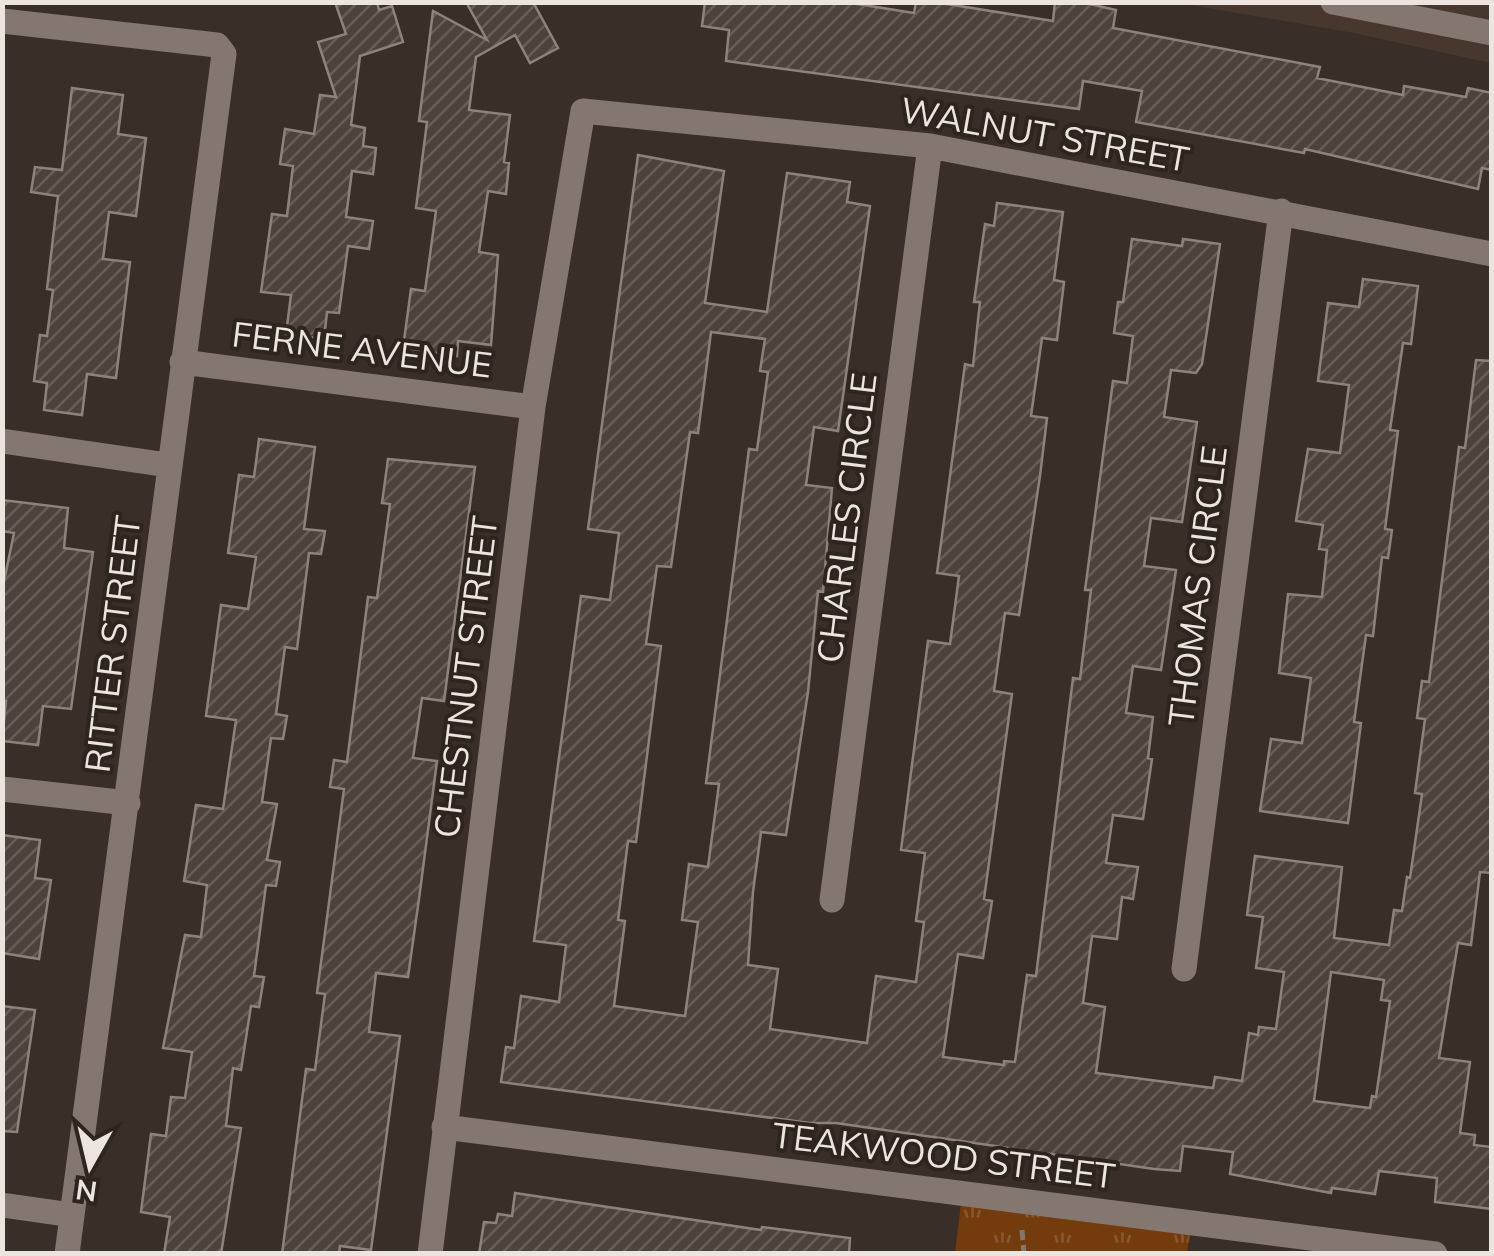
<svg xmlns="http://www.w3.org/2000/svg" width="1494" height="1256" viewBox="0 0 1494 1256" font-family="Mulish,sans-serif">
	<defs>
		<pattern id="park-tufts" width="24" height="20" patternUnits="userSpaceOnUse" patternTransform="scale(2.5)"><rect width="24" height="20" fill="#743b0d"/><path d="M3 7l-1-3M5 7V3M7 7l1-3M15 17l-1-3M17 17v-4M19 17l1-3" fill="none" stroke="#885730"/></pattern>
		<pattern id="building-hatch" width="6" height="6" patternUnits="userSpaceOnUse" patternTransform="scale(2.5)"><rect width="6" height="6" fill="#4e433c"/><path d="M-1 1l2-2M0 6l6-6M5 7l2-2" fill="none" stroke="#685e58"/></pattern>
	</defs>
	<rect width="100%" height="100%" fill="#392f28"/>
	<path fill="#48372d" d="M1179,3H1491V63L1354,33Z"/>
	<path fill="url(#park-tufts)" d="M961,1204L1190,1233L1187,1253L955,1254Z"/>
	<path fill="url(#building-hatch)" stroke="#8f827b" stroke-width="2.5" fill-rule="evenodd" d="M335,2H377L379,10L392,6L403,42L360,56L351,125L365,128L363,146L376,148L373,174L352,171L346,217L373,221L369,249L348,246L339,313L327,312L324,339L286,334L291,295L261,292L272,214L287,216L293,166L280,164L285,129L314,134L320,95L336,97L318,42L346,34Z
		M466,2H533L558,48L530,63L515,35L476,57L469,110L510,115L504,162L509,163L506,194L488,191L479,252L498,255L491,345L458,341L457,356L403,348L411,289L425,291L436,211L416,208L427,122L419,121L433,11L487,40Z
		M705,2H845L914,13L916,2L947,4L1053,21L1055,2H1081L1116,10L1113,28L1320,67L1317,78L1403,95L1404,86L1466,97L1468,88L1492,93V170L1482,168L1478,189L1305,149L1304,153L1136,122L1142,91L1083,81L1079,109L726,61L729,30L702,26Z
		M72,88L123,95L118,134L146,138L136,216L109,212L103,259L130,262L116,378L87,374L82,415L44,410L47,383L34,381L40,335L47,336L53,290L47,289L58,196L31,192L35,167L62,170Z
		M638,155L724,171L705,303L767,312L787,173L850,182L847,202L870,206L838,431L814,427L806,485L832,488L823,592L818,591L808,692L786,835L761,832L753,892L748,965L778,969L770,1029L867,1043L876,976L916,982L924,922L916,921L925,853L901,850L928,641L950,644L959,576L937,573L965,364L973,366L980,302H974L985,224L994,226L997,203L1063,212L1054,280L1064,282L1057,340L1042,338L1031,416L1047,418L1040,476L1019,615L1005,613L994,691L1012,694L984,899L992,901L983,958L958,954L943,1057L1004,1065V1061L1015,1062L1027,975L1036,976L1073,678L1080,679L1091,590H1085L1113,381L1127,383L1133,336L1114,333L1118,302H1123L1132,239L1182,246L1183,239L1220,244L1202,364L1196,373L1171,370L1164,417L1197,422L1182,522L1151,518L1144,566L1176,570L1161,670L1133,666L1126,713L1153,717L1148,758L1152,759L1143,819L1113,815L1106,863L1138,867L1133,899L1122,897L1117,939L1092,936L1083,1003L1105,1007L1096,1073L1213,1088L1215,1077L1242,1081L1249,1033L1258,1035L1259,1027L1276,1029L1284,972L1256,968L1263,917L1247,915L1255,856L1342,867L1334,938L1389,945L1394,910L1402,911L1407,877L1410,878L1422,794L1415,793L1425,719L1417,718L1422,681L1429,682L1459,447L1465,448L1476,360L1492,361V873L1480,872L1471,945L1458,943L1439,1058L1470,1062L1460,1133L1475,1135L1474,1145L1492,1147V1209L1435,1202L1437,1178L1379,1171L1375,1194L1332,1188L1331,1193L1230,1174L1233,1152L1183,1146L1180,1171L1154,1169L836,1123H810L501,1082L506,1047L514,1048L521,996L559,1002L566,945L534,941L581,596L610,600L619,533L588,529ZM711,332L765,339L760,371L768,372L757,450L749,449L706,783L719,784L708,867L689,864L682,920L698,922L685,1016L614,1006L625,921L618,920L628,841L636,842L661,646L646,644L657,566L671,567L690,432L698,433ZM1331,972L1384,980L1381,1000L1390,1001L1376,1097L1372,1096L1370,1108L1314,1101Z
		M1363,279L1418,286L1411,344L1403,343L1390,430L1398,431L1385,529L1392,530L1388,558L1382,557L1373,636L1366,635L1354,722L1361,723L1348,823L1260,811L1271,739L1302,743L1311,678L1279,673L1288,594L1322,597L1327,550L1319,549L1323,525L1296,521L1308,449L1340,453L1349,385L1318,381L1328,303L1359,307Z
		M259,439L315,447L304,529L325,531L321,554L309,553L297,649L285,647L276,714L287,716L283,739L271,738L262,802L277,804L267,860L280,862L276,886L266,885L254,976L264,977L259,1007L251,1006L241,1070L233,1068L226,1126L241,1128L221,1254H164L170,1217L141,1212L151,1134L166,1136L171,1097L185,1098L192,1052L163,1048L185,935L201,937L207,885L184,881L196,805L223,809L236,720L206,716L221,605L248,609L256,557L228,553L239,475L254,477Z
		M388,459L475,467L444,701L422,698L413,758L437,761L419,899L408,977L376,973L369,1032L400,1036L371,1250L340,1246L339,1254H282L306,1069L315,1070L325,994L317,993L344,789L330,787L334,760L347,762L368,597L377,598L390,504L382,503Z
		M2,500L68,508L64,548L93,552L71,709L43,706L38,745L2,741L6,701L2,700V591L14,533L2,531Z
		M2,835L40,840L35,878L51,880L39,959L2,953Z
		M2,1006L35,1010L17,1132L2,1131Z
		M515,1193L761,1230L762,1227L850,1238L849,1254H479L484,1222L496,1223L498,1214L512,1216Z"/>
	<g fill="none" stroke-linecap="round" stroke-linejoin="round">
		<path stroke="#807771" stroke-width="5" stroke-dasharray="10 5" stroke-linecap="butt" d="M1022,1230L1024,1254"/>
		<path stroke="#837770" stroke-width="25" d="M1333,2L1492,33
			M2,21L217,45L224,54L67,1254
			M182,362L533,407
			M2,441L168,465
			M2,789L128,803
			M832,900L930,146
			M1184,969L1281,211
			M444,1127L1435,1254
			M2,1205L72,1215
			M430,1254L533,407L583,111L930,146L1492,254"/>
	</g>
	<g text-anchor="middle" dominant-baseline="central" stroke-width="8" stroke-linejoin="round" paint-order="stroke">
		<g font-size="35" fill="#ebe4df" stroke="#2f251f">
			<text transform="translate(1045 134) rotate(10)">WALNUT STREET</text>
			<text transform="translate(362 349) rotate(7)">FERNE AVENUE</text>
			<text transform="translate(846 518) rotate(-83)">CHARLES CIRCLE</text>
			<text transform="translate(1197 586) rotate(-83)">THOMAS CIRCLE</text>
			<text transform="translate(112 644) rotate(-83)">RITTER STREET</text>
			<text transform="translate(465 677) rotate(-83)">CHESTNUT STREET</text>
			<text transform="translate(944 1155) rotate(7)">TEAKWOOD STREET</text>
		</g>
	</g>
	<rect width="1494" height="1256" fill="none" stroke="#ebe4df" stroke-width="10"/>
	<g transform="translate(90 1166) rotate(188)" stroke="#2f251f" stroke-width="8" paint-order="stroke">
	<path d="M0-8L18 38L0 25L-18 38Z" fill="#ebe4df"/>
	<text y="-15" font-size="28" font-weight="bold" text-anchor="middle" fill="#ebe4df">N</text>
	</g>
</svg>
